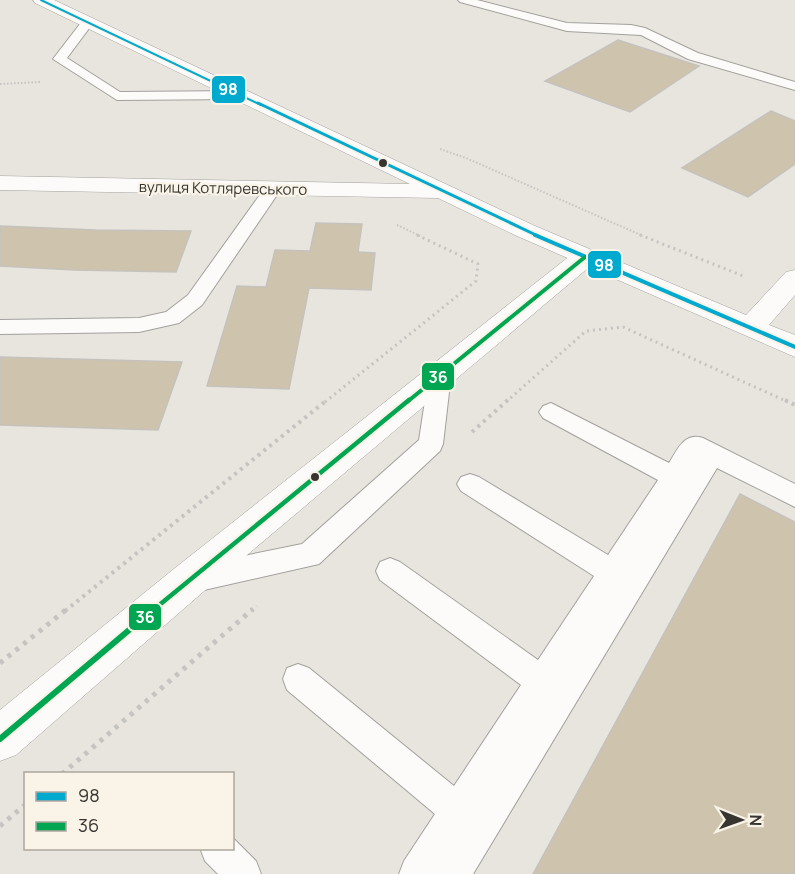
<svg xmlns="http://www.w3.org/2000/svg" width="795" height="874" viewBox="0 0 795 874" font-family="Manrope,sans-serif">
	<rect width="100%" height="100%" fill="#e8e5df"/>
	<path fill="#cec3ad" stroke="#c5c2bd" stroke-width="1.5" d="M618,40L699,66L630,112L545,81Z
		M771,111L795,121V164L748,197L682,168Z
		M316,223L362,224L358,252L375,253L371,290L309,288L289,389L207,386L237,286L266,287L275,250L310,251Z
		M0,226L96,230L191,231L176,272L74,270L0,266Z
		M0,357L182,362L158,430L0,425Z
		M740,494L795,522V874H533Z"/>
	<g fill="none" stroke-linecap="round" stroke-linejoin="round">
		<defs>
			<path id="service" d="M458,0H477L567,23L631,25L645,28L698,53L795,82V90L688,59L641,35L567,31L460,2Z
				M87,19L93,23L67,58L120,92L244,91L251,95L244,99L117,100L53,59L83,20Z
				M273,184L281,189L202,305L179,323L139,332L0,334V320L139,318L166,312L188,295L267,185Z
				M440,367L448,369L451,375L443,444L440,451L319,564L195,592L185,588L181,579L185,570L195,566L302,544L419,440L429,375L432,369Z
				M551,403L669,463C678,449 684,432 703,438L795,484V507L717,468L473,874H399L404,861L435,814L287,690L283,679L287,668L298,664L309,668L454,786L521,685L380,580L376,571L380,562L390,558L400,562L538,660L594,576L461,491L457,484L461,477L470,474L479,477L608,555L658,480L543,418L539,412L543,406Z
				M232,837L256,861L261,874H218L205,861L200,848H232Z"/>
			<path id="minor" d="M33,0H54L535,226L746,315L786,272L795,270V295L769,325L795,335V357L517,236L438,198L0,190V176L410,184L35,3Z"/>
			<path id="secondary" d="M585,249L594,251L598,257L594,263L203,592L16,755L0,761V710L175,568L576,251Z"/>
		</defs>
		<use href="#service" stroke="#a3a19d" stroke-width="2"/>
		<use href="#minor" stroke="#a3a19d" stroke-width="1"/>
		<use href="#secondary" stroke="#a3a19d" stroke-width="1"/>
		<path stroke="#c5c4c1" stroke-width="2" stroke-dasharray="1.5 2" stroke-linecap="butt" d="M0,84L40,82
			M440,149L466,158L643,236
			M397,225L420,236"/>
		<path stroke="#c5c4c1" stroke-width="3" stroke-dasharray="2 4" stroke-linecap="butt" d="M640,235L746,277
			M325,402L476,281L478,264L417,235
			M506,402L586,331L623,327L788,402"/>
		<path stroke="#c5c4c1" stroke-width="4" stroke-dasharray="3 4.5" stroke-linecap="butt" d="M785,400L795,405
			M472,432L508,400
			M65,611L327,400
			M251,611L257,606"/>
		<path stroke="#c5c4c1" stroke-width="5" stroke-dasharray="4 6" stroke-linecap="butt" d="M0,663L67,609
			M62,774L253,609
			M0,826L26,804"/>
		<use href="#service" fill="#fcfbfa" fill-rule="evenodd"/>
		<use href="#minor" fill="#fcfbfa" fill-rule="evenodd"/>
		<use href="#secondary" fill="#fcfbfa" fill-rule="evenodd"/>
		<defs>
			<path id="bus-1-far2" d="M41,0L261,105"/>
			<path id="bus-1-far1" d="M258,103L538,236"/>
			<path id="bus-1" d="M535,235L795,347"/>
			<path id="bus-2-far2" d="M407,402L585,257"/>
			<path id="bus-2-far1" d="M152,611L409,400"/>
			<path id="bus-2" d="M0,739L154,609"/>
		</defs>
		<use href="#bus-1-far2" stroke="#f9f3e8" stroke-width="4.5"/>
		<use href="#bus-1-far1" stroke="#f9f3e8" stroke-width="6"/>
		<use href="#bus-1" stroke="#f9f3e8" stroke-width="8"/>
		<use href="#bus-2-far2" stroke="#f9f3e8" stroke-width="8"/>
		<use href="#bus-2-far1" stroke="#f9f3e8" stroke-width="9"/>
		<use href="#bus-2" stroke="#f9f3e8" stroke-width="10"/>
		<use href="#bus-1-far2" stroke="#00a9ce" stroke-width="2"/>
		<use href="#bus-1-far1" stroke="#00a9ce" stroke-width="3"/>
		<use href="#bus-1" stroke="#00a9ce" stroke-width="4"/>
		<use href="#bus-2-far2" stroke="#00a651" stroke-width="4"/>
		<use href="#bus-2-far1" stroke="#00a651" stroke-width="4.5"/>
		<use href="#bus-2" stroke="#00a651" stroke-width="6"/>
	</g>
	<g fill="#383531" stroke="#f9f3e8" stroke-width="2">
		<circle cx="383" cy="163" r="5"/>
		<circle cx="315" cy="477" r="5"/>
	</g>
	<g text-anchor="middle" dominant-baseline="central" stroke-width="4.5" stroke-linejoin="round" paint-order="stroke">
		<g font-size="15" fill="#383531" stroke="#f9f3e8">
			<text transform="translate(223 188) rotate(1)">вулиця Котляревського</text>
		</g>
	</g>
	<g stroke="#f9f3e8" stroke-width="2">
		<rect x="211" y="75" width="35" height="29" rx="6" fill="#00a9ce"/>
		<rect x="587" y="250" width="35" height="29" rx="6" fill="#00a9ce"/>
		<rect x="421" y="362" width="34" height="29" rx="6" fill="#00a651"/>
		<rect x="128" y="603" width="34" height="28" rx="6" fill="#00a651"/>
	</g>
	<g font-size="16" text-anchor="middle" font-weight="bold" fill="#fff">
		<text x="228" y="95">98</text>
		<text x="604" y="271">98</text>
		<text x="438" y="383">36</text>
		<text x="145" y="623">36</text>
	</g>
	<rect x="24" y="772" width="210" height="78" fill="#f9f3e8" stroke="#aca79f" stroke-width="1.5"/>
	<rect x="36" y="792" width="30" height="9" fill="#00a9ce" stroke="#aca79f" stroke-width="1.5"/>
	<text x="78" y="802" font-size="18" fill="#383531">98</text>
	<rect x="36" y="822" width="30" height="9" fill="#00a651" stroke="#aca79f" stroke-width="1.5"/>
	<text x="78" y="832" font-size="18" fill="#383531">36</text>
	<g transform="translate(741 820) rotate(91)" stroke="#f9f3e8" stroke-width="4.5" paint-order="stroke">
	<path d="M0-4.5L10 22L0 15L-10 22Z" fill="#383531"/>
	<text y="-9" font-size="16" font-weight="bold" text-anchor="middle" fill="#383531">N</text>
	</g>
</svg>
